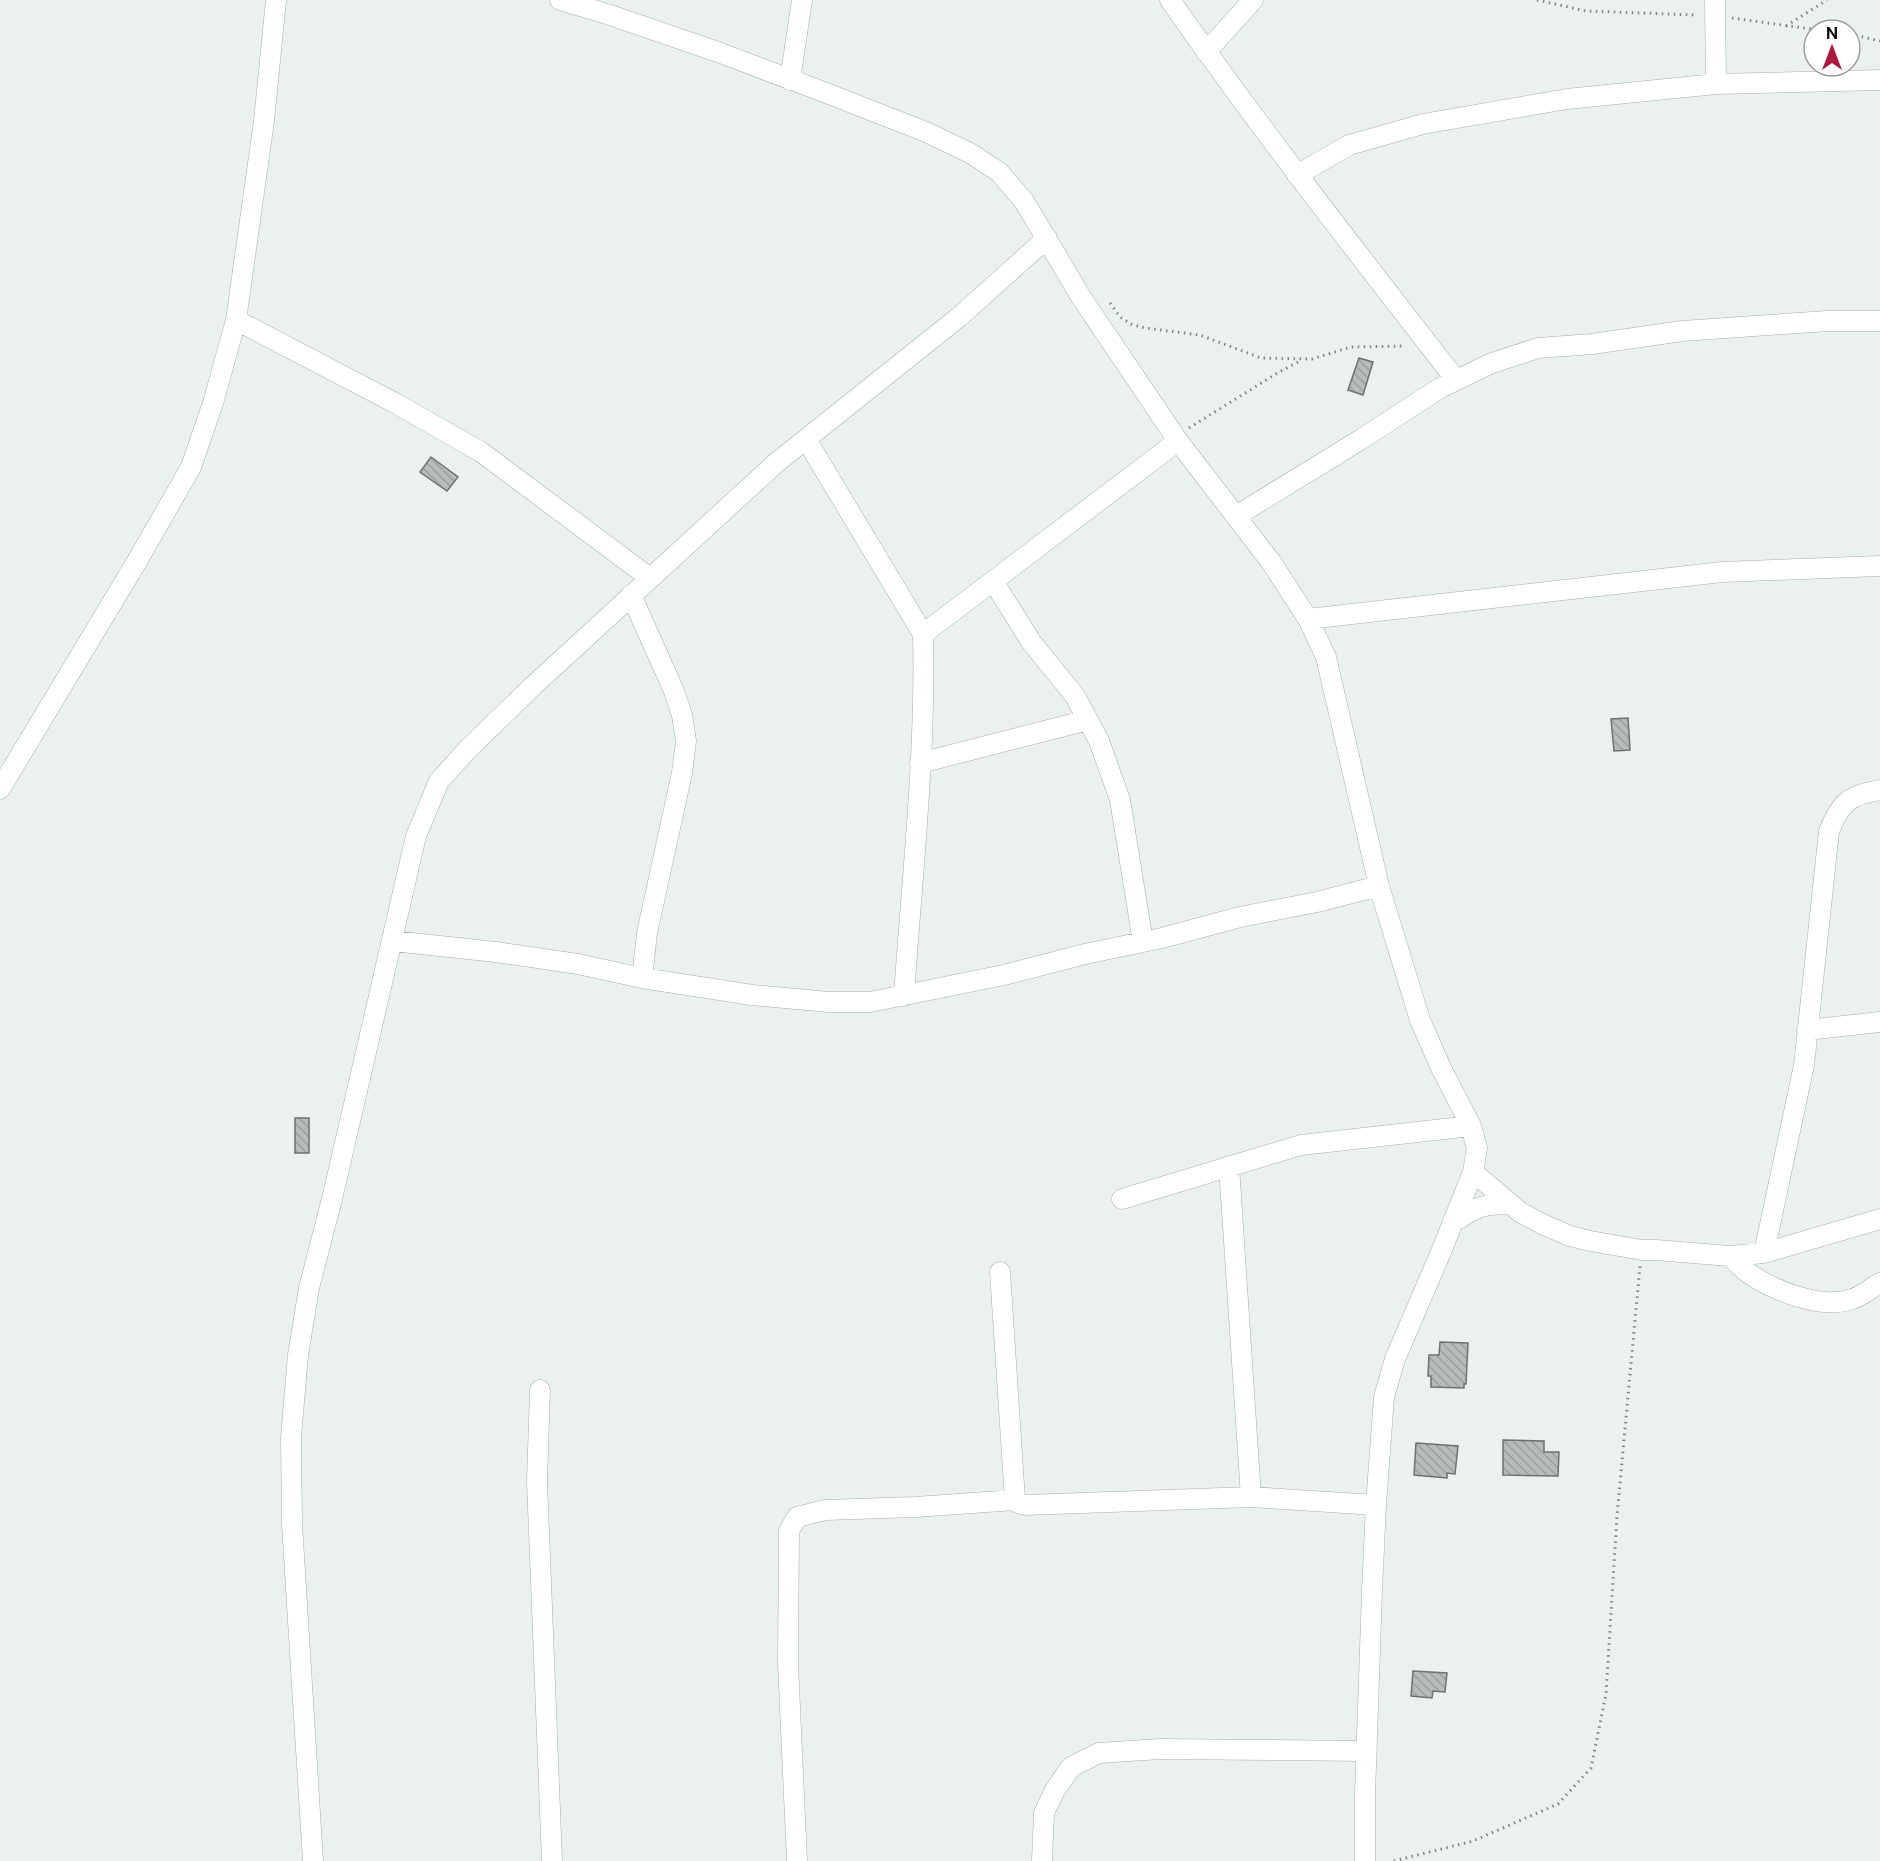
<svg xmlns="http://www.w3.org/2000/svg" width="1880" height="1861" viewBox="0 0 1880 1861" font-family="'Public Sans',sans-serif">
	<defs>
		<pattern id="building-back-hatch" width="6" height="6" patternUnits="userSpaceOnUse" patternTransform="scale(1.5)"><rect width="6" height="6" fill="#b6bdb9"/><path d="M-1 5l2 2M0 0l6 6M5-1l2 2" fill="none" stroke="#9ba19e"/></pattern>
	</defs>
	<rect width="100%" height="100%" fill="#eaf1ee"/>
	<path fill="url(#building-back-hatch)" stroke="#6b726f" stroke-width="1.5" d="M1359,358L1373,362L1363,395L1348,390Z
		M431,457L458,477L447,491L420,472Z
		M1628,718L1630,750L1614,751L1611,719Z
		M295,1118H309V1153H295Z
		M1440,1342L1468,1343L1466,1384H1464V1388L1431,1387V1376H1428L1429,1355H1439Z
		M1503,1440L1544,1441V1452H1559L1558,1476L1503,1475Z
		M1416,1443L1458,1446L1455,1474L1447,1473V1478L1414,1475Z
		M1413,1671L1447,1673L1445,1692L1433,1691L1432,1698L1411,1696Z"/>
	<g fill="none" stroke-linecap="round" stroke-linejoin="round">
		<defs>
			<path id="minor" d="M560,0L607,14L718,52L829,94L926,132L970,153L999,172L1024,201L1081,297L1178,441L1271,562L1308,619L1326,657L1379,886L1420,1020L1441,1068L1471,1126L1477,1148L1473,1172L1441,1252L1395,1359L1384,1397L1376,1505L1372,1591L1365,1794V1861
				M1170,0C1261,130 1359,255 1456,380
				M1715,0L1716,84
				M1206,52L1253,0
				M790,80L802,0
				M1297,175L1349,145L1423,124L1567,99L1716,84L1880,80
				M236,320L395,403L481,452L650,578
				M806,439L923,634C926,755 912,876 904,996
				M1236,516L1360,440L1440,388L1492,363L1538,348L1592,344L1682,331L1827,321H1880
				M993,581L1032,643L1075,696L1099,741L1120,800L1143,942
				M631,595L674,691L682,715L686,741L682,773L647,933L642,978
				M1308,619L1722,572L1880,566
				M923,634L1178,441
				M920,763L1088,720
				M0,789L136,563L191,467L213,403L236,320L264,121L276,0
				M393,941L496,952L578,964L642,978L752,995L829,1002H870L1004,975L1085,954L1162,938L1240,917L1317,902L1379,886
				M1807,1030L1880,1022
				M1229,1166L1251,1497
				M1473,1172L1520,1212L1542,1224L1570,1236L1590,1241L1642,1250H1656L1730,1256L1764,1253L1880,1219
				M1122,1199L1301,1145L1471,1126
				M1452,1223C1477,1207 1481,1204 1511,1204
				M1764,1253L1804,1065L1829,831C1841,802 1849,795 1880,790
				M1730,1256C1737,1263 1743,1270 1751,1275C1776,1291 1822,1310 1852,1299C1862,1296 1871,1288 1880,1283
				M1000,1272L1015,1500L1018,1503L1025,1505L1251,1497L1376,1505
				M540,1390L537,1481L552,1861
				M313,1861L292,1524L291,1437L298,1355L309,1288L332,1199L416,836L439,781L469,748L533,686L776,463L959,317L1047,238
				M797,1861L788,1664L789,1531L797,1517L825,1510L916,1507L1015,1500
				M1042,1861L1044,1813L1055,1790L1071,1767L1099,1753L1160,1749L1367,1751"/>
		</defs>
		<use href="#minor" stroke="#a6aeaa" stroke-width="21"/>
		<path stroke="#818683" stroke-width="3" stroke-dasharray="1.5 4.5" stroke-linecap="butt" d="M1537,0L1586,11L1696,15
			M1732,18L1818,30
			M1786,26L1827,0
			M1850,34L1880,41
			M1110,303L1120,317L1131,324L1145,328L1200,335L1261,358L1312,359L1351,347L1405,346
			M1189,428L1279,372L1302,360
			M1394,1861L1473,1841L1558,1804L1591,1768L1606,1694L1617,1516L1640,1266"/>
		<use href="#minor" stroke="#fff" stroke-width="20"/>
	</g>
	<g transform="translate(1832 48)"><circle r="28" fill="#ffffff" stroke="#9e9f9f" stroke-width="1.5"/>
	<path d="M0-4.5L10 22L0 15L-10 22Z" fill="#af1b3f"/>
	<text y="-9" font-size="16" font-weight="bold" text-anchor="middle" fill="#0d100e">N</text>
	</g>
</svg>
